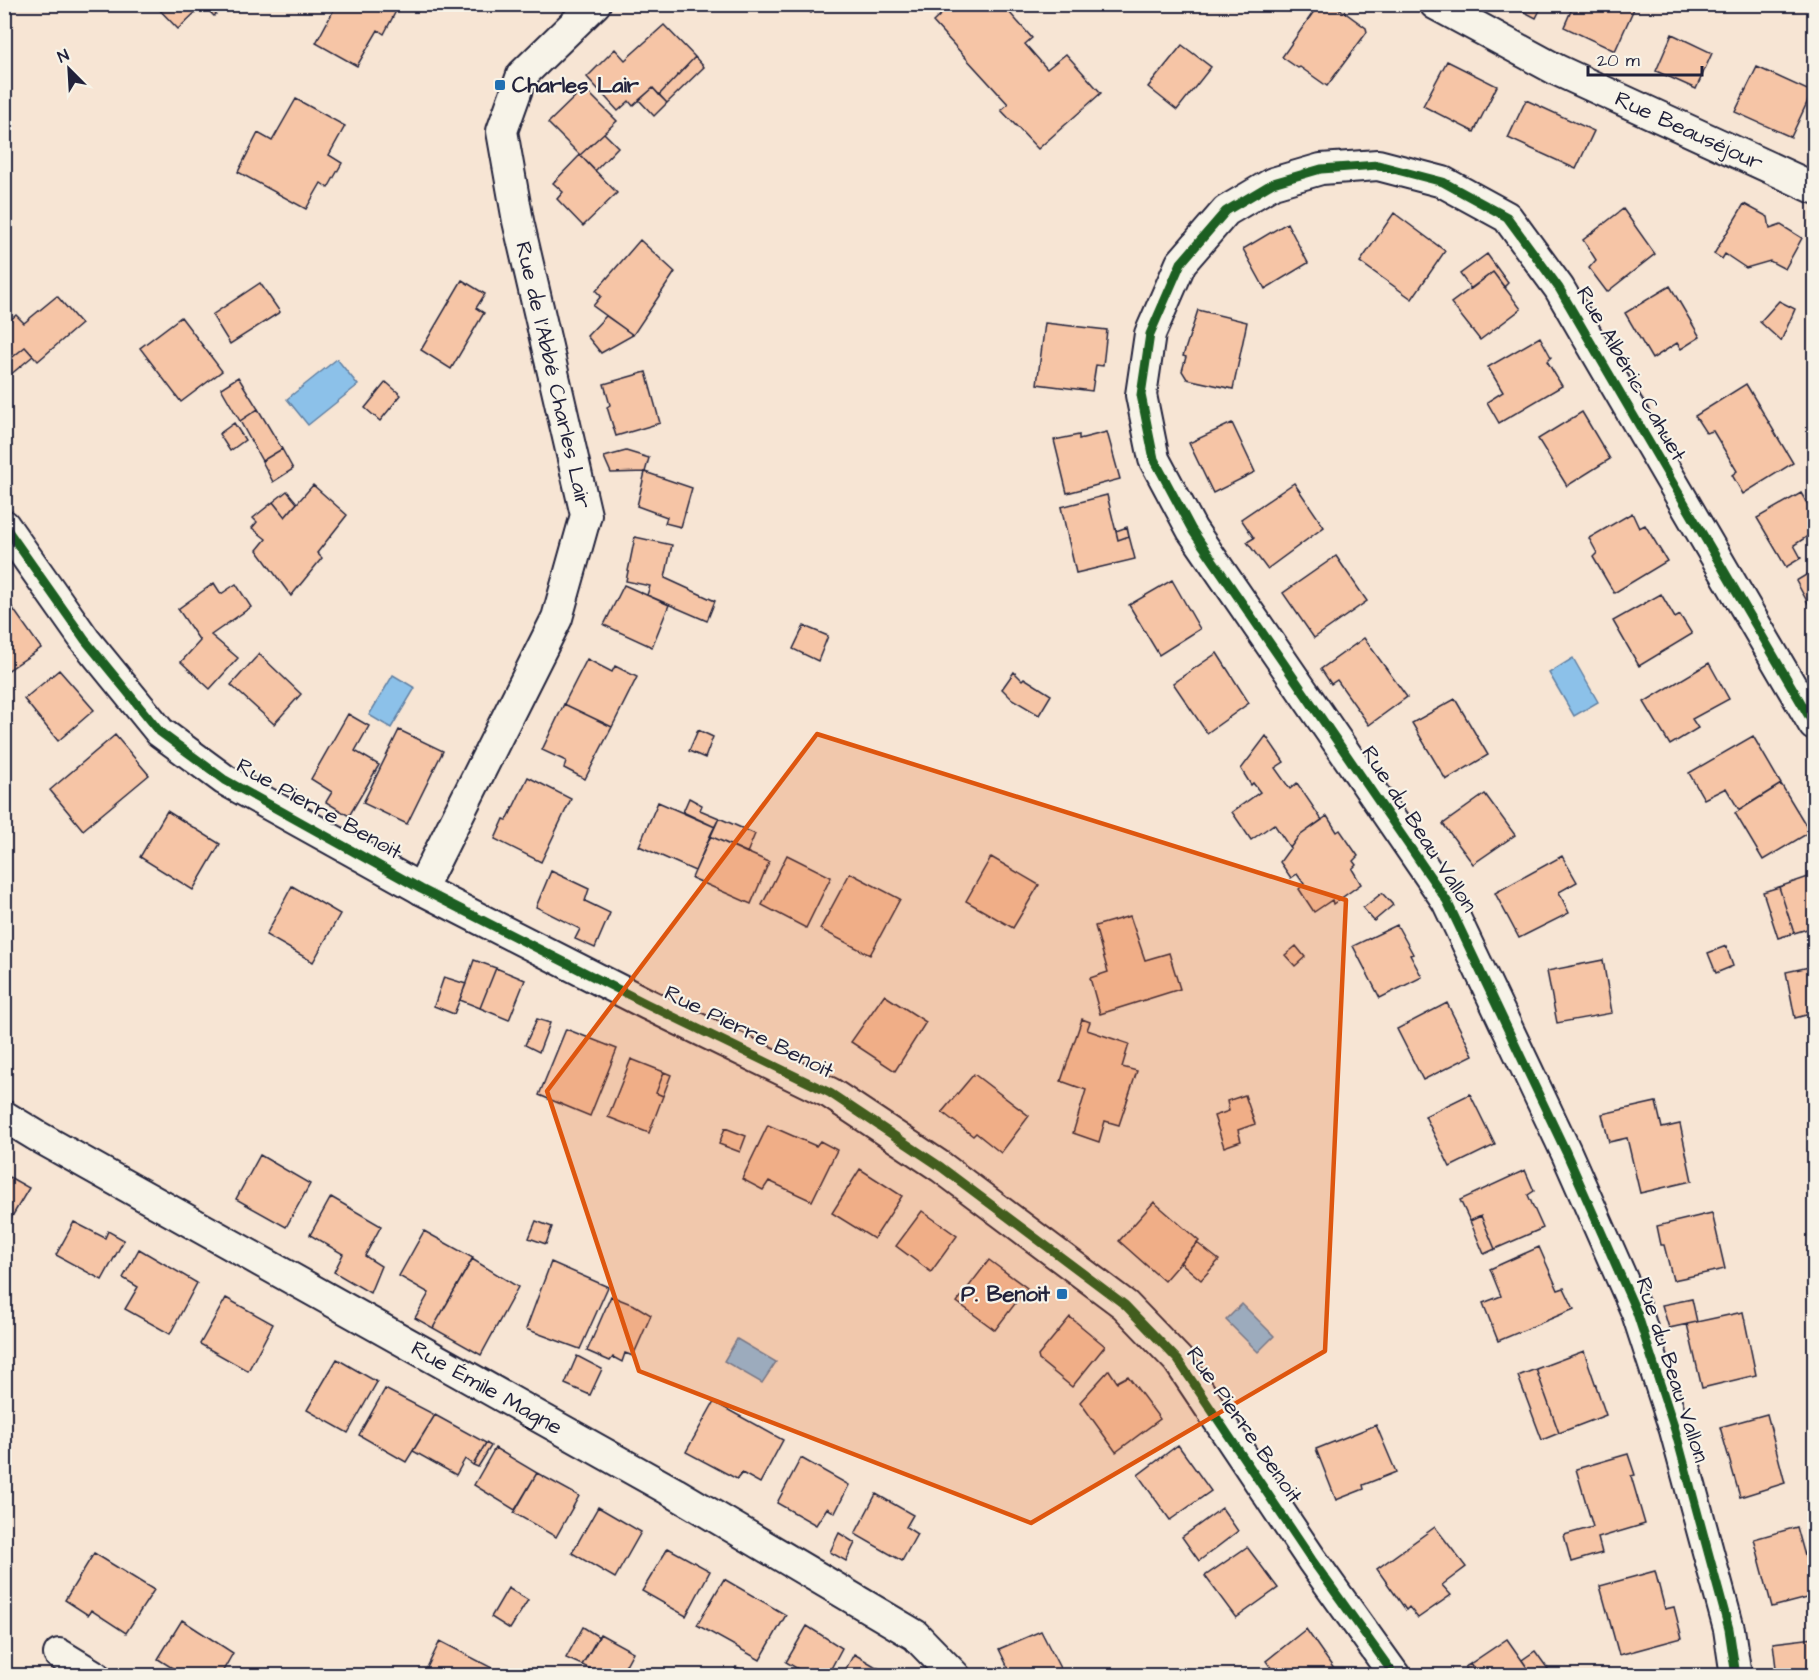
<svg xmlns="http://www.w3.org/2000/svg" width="1819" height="1680" viewBox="0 0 1819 1680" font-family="'Architects Daughter',sans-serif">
	<rect width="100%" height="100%" fill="#f7e5d4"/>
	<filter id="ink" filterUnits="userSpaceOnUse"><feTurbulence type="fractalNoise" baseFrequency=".0167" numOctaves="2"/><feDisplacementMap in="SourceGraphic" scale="12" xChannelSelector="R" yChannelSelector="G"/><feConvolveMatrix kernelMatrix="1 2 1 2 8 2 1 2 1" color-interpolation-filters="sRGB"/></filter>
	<g filter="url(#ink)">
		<path fill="#8cc1e9" stroke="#6281a3" stroke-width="1.5" d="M337,359L358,385L308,425L287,399Z
			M1573,658L1598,702L1574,716L1549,673Z
			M393,675L415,688L391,728L369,715Z
			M1242,1304L1274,1336L1258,1352L1226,1320Z
			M737,1339L776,1362L762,1383L724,1361Z"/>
		<path fill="#f6c5a6" stroke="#22223b" stroke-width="1.5" d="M154,4H227L214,16L203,5L178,29Z
			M337,4H390L397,9L384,34L378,30L357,66L316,43Z
			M804,4H819L811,13Z
			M952,4H988L989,6L1002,4L1032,38L1025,44L1047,69L1066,54L1101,93L1038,149L1001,110L1008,104L933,22Z
			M1319,4H1333L1366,28L1367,32L1327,86L1300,67L1298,68L1282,57Z
			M1509,4H1543L1536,18Z
			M1574,4H1636L1615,51L1564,27Z
			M664,25L695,57L659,95L653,88L633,106L629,101L618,111L587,77L615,49L625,60Z
			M1672,34L1712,53L1696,89L1656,71Z
			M1182,45L1211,67L1177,110L1148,87Z
			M695,57L704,67L667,103L659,95Z
			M1447,61L1497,86L1474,132L1423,106Z
			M1757,67L1812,92L1791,137L1735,112Z
			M584,88L617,121L580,155L548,123Z
			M653,88L667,103L654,116L639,100Z
			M296,99L345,126L329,155L342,163L328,188L321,183L306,209L238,172L258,133L272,141Z
			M1526,100L1594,131L1576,169L1508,138Z
			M604,133L618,147L595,171L580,155Z
			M580,155L617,193L583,226L557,199L563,192L553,183Z
			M1744,204L1768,217L1770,229L1781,225L1802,238L1785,269L1770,261L1746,268L1725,254L1722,259L1714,254Z
			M1623,209L1655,254L1607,292L1589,268L1596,260L1583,240Z
			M1394,213L1445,251L1412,299L1360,262Z
			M1287,223L1308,263L1265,289L1243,249Z
			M640,240L675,272L633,335L593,306L601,296L596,291Z
			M1487,254L1508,283L1504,287L1493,272L1471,289L1460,274Z
			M1493,272L1521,309L1480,340L1451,303Z
			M462,280L485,294L476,308L484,313L451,369L421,350Z
			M260,283L280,312L230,344L212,315Z
			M1670,286L1700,337L1681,349L1677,343L1652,359L1625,313Z
			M57,296L81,324L38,361L25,347L9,360L4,356V322L6,324L16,315L24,323Z
			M1779,301L1795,309L1781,341L1760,322Z
			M1198,310L1247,322L1233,389L1187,379L1182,371L1186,357L1183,356Z
			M606,316L633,335L601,353L587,336Z
			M181,317L222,371L181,402L140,348Z
			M1045,323L1107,330L1103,366L1096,365L1092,391L1037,384Z
			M1540,337L1551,357L1547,361L1562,386L1499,423L1487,402L1503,392L1488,367Z
			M25,347L33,356L10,375L4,369V356L9,360Z
			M646,372L660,423L616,436L607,407L610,405L604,384Z
			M238,377L258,409L240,421L221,388Z
			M386,382L401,395L380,421L365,408Z
			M1746,384L1793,463L1743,494L1732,475L1737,471L1713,431L1706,433L1695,416Z
			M258,409L282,449L262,461L240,421Z
			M1582,412L1610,459L1567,486L1538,439Z
			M234,423L245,440L230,451L219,434Z
			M1232,423L1255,472L1213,493L1189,443Z
			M1107,432L1120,479L1067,493L1054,440L1079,435V439Z
			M282,449L293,469L273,482L262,461Z
			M626,451L649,458L645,472L611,473L604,457Z
			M645,472L692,488L681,527L665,523L667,517L637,506Z
			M1294,483L1324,527L1267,569L1247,542L1254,538L1241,519Z
			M313,485L347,515L317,553L322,558L291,596L257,550L266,539L252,528L257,522L253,518L273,502L285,517Z
			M287,491L297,503L285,517L273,502Z
			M1801,493L1814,515V532L1794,545L1801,558L1786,567L1757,518Z
			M1107,495L1118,540L1129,536L1135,559L1076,573L1061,507Z
			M1632,513L1639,528L1645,525L1667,561L1614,593L1593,557L1597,553L1589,538Z
			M1127,527L1129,536L1118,540L1116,531Z
			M635,537L672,545L665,578L715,601L707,621L647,595L650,586L626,581Z
			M1336,556L1367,601L1314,638L1283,593Z
			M1814,570V614L1796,581Z
			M1172,580L1200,629L1159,655L1129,605Z
			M214,583L221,594L236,584L251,607L211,635L238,658L210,689L181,662L200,641L178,609Z
			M624,585L669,605L652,647L604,625Z
			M1661,594L1675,618L1680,615L1692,634L1639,666L1613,621Z
			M4,601L6,605L9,603L41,648L4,673Z
			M804,626L828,636L818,661L793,649Z
			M1364,638L1407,697L1369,725L1337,680L1331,684L1321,669Z
			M1217,653L1249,703L1207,733L1173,683Z
			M259,654L301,694L274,724L231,685Z
			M587,659L612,672L615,666L637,677L612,727L564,704Z
			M1709,663L1729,699L1692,719L1698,728L1670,745L1644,702Z
			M59,670L94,710L58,741L24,699Z
			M1014,672L1022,680L1024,678L1051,695L1039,715L1012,699L1002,689Z
			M1455,699L1488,755L1446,780L1412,723Z
			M564,704L612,727L585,779L564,768L566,761L542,750Z
			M348,714L369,726L355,751L379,765L349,816L326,802L332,792L311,779Z
			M399,730L443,751L407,824L363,803Z
			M698,730L713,737L705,758L689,751Z
			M115,735L149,775L83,830L50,790Z
			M1266,736L1284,762L1275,768L1290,789L1297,783L1322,820L1298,837L1290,848L1274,824L1251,840L1232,812L1260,792L1253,783L1251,785L1241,769Z
			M1753,736L1781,784L1739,810L1726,788L1704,799L1689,773Z
			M528,777L571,799L541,862L495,839L504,819L507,820Z
			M1781,784L1810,832L1763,860L1735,813Z
			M1485,794L1515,835L1473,864L1443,824Z
			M689,798L702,805L700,810L719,818L715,827L683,812Z
			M658,802L715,827L695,871L639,846Z
			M167,811L220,844L193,890L140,857Z
			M1327,816L1337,832L1340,830L1358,856L1353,861L1356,865L1352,869L1361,884L1333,904L1332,900L1314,912L1299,889L1304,884L1297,874L1291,878L1280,862L1298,837Z
			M719,818L755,834L747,853L710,836Z
			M710,836L769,862L751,904L692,878Z
			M787,855L831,877L806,928L762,905Z
			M1562,856L1577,882L1559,892L1569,913L1519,938L1495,893Z
			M991,857L1039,885L1013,928L966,901Z
			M551,871L589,889L585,901L610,913L595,948L575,939L580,929L536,907Z
			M850,873L900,899L870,955L820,929Z
			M1814,875V927L1794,933L1779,887Z
			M292,886L340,914L313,962L266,935Z
			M1779,887L1794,933L1778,938L1763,892Z
			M1382,893L1393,905L1374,921L1363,908Z
			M1130,916L1145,960L1169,953L1180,989L1100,1014L1090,978L1108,972L1095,926Z
			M1397,925L1413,954L1410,955L1422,977L1380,998L1353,946Z
			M1296,946L1305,957L1295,966L1285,955Z
			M1726,946L1733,966L1716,973L1708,953Z
			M474,960L496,968L480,1008L460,1000Z
			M1603,960L1612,1013L1557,1023L1547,971Z
			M1814,966V1013L1795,1018L1786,972Z
			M496,968L525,980L509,1020L480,1008Z
			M444,977L466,984L454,1014L434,1006Z
			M884,995L926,1022L895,1071L851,1042Z
			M4,1002L11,1012L4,1017Z
			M1447,1003L1473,1055L1423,1080L1397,1029Z
			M537,1019L550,1023L539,1052L525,1045Z
			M1082,1019L1090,1022L1087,1030L1129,1044L1122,1067L1137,1071L1119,1125L1105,1121L1099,1142L1073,1133L1086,1090L1061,1081Z
			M566,1029L617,1049L590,1116L539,1095Z
			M631,1059L664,1072L656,1093L663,1096L649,1133L608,1117Z
			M664,1072L671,1075L663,1096L656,1093Z
			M974,1074L1029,1116L1001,1153L976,1133L973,1136L942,1112Z
			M1470,1094L1495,1145L1450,1167L1425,1116Z
			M1245,1095L1255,1124L1238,1130L1241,1141L1224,1147L1214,1116L1229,1111L1227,1101Z
			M1656,1102L1662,1128L1680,1124L1692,1181L1640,1193L1627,1138L1609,1142L1602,1114Z
			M768,1125L816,1146L820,1141L837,1150L812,1201L769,1181L763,1190L742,1179Z
			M725,1128L746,1136L740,1152L719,1144Z
			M260,1155L310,1184L286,1227L236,1199Z
			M860,1169L902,1196L874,1239L832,1213Z
			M1525,1170L1534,1191L1528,1195L1543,1228L1495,1249L1481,1216L1470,1221L1460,1200Z
			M4,1174L29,1188L4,1230Z
			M331,1197L381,1226L365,1256L381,1266L370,1293L334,1272L343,1254L310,1235Z
			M1154,1202L1199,1241L1164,1281L1119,1241Z
			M922,1211L957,1236L931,1272L896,1246Z
			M1712,1213L1725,1269L1673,1280L1664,1245H1661L1657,1226Z
			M1481,1216L1495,1249L1484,1254L1470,1221Z
			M536,1221L552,1227L546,1244L529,1238Z
			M74,1222L105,1238L108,1231L124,1240L102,1280L56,1255Z
			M424,1231L473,1258L433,1328L415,1318L429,1293L399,1276Z
			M1197,1243L1219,1260L1201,1280L1180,1262Z
			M1539,1247L1558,1290L1564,1288L1574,1309L1498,1341L1483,1303L1501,1296L1490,1269Z
			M139,1249L197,1283L170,1334L125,1309L138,1287L123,1278Z
			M472,1259L518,1287L481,1355L433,1328Z
			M989,1260L1027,1288L995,1330L957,1302Z
			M551,1262L608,1287L580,1349L526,1329Z
			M611,1296L636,1306L651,1315L633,1356L625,1353L622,1362L613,1357L610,1361L587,1351Z
			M226,1298L273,1324L248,1371L200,1344Z
			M1692,1299L1697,1322L1669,1328L1662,1305Z
			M1743,1312L1756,1375L1702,1388L1687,1324Z
			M1070,1317L1105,1346L1072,1387L1039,1360L1038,1356Z
			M1584,1351L1606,1415L1559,1433L1536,1369Z
			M577,1356L602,1369L590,1395L565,1384Z
			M337,1359L377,1382L348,1433L307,1410Z
			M1536,1369L1559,1433L1542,1440L1518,1376Z
			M1109,1370L1117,1382L1128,1376L1160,1419L1116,1452L1080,1402Z
			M385,1389L435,1415L406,1462L359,1435Z
			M714,1402L783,1440L760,1483L742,1473L737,1479L686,1452Z
			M1767,1414L1785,1483L1740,1497L1720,1427Z
			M435,1415L486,1443L473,1465L465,1459L456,1475L413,1451Z
			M1376,1425L1396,1472L1363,1485L1364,1489L1336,1500L1316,1449Z
			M486,1443L491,1446L478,1467L473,1465Z
			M1178,1445L1211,1491L1170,1520L1138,1475Z
			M495,1448L537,1473L515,1510L474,1485Z
			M1628,1454L1635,1475L1631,1476L1645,1524L1598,1538L1602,1553L1571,1562L1564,1535L1593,1527L1576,1469Z
			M801,1458L849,1485L835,1513L827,1508L816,1525L777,1503Z
			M537,1473L579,1496L556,1537L514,1513Z
			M876,1494L913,1515L906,1527L917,1534L902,1561L855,1534Z
			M598,1507L641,1532L615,1578L572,1553Z
			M1222,1508L1238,1531L1199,1561L1182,1537Z
			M1435,1527L1466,1567L1442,1585L1451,1595L1418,1618L1409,1607L1406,1610L1377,1569Z
			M1797,1527L1814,1589V1596L1772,1607L1754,1539Z
			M839,1533L855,1543L846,1561L830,1552Z
			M1247,1547L1278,1588L1236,1618L1205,1576Z
			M668,1548L710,1571L686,1616L642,1591Z
			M94,1553L154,1590L126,1633L91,1610L88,1615L65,1600Z
			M1655,1571L1665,1609L1674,1607L1682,1638L1619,1655L1600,1586Z
			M724,1579L786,1615L760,1660L697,1625Z
			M508,1588L528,1600L510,1629L491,1617Z
			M182,1620L233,1653L220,1676H185L158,1659Z
			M807,1626L842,1648L827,1676H810L786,1662Z
			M583,1627L599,1637L582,1665L566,1658Z
			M1306,1629L1339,1676H1277L1266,1661Z
			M1041,1631L1064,1676H1012L999,1649Z
			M600,1634L633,1652L620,1676H605L582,1665Z
			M1814,1638V1676H1777L1773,1643Z
			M1507,1639L1533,1676H1478L1470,1664Z
			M440,1641L492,1668L489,1676H423Z
			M1535,1651L1553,1676H1533L1522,1660Z
			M854,1654L890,1675V1676H842Z
			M1470,1664L1478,1676H1471L1465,1667Z
			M736,1667L745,1671L752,1676H731Z"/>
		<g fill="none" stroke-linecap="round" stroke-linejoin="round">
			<defs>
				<g id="minor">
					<path id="s1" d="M1435,4L1557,70L1814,188"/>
					<path d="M4,525L85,640L160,732L225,780L421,889L647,1004L830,1093L941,1167L1125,1305L1178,1360L1312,1560L1395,1676"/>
					<path d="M421,889L557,618L586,515L518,221L502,131L522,75L595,4"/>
					<path id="s2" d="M4,1116L37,1136L675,1493L915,1635L955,1676"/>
					<path d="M59,1654L95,1676"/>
					<path d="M1736,1676L1729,1629L1675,1430L1637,1313L1566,1152L1447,901L1192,530L1154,459L1141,395L1150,334L1181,263L1226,211L1273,183L1321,169L1378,165L1443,182L1507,217L1559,288L1814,725"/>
				</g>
			</defs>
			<use href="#minor" stroke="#22223b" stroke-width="34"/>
			<use href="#minor" stroke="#f7f3e8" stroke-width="30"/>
			<defs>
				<path id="cycleway" d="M4,525L85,640L160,732L225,780L421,889L647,1004L830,1093L941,1167L1125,1305L1178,1360L1312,1560L1395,1676
					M1736,1676L1729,1629L1675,1430L1637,1313L1566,1152L1447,901L1192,530L1154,459L1141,395L1150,334L1181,263L1226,211L1273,183L1321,169L1378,165L1443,182L1507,217L1559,288L1814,725"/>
			</defs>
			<use href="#cycleway" stroke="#f7f3e8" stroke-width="13"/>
			<use href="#cycleway" stroke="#1b5e20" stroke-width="9"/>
		</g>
	</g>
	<path fill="#de560e" fill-opacity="0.2" stroke="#de560e" stroke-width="4.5" stroke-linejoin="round" d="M817,734L1346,900L1325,1351L1031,1523L639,1371L547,1091Z"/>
	<g fill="#1f6fb2" stroke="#f7f3e8" stroke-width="2">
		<rect x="494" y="79" width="12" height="12" rx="3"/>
		<rect x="1056" y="1288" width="12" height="12" rx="3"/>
	</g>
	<g text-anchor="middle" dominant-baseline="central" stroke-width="4.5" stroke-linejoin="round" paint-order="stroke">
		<g font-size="22" font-weight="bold" fill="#22223b" stroke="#f7f3e8" text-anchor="start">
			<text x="512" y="85">Charles Lair</text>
			<text x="1050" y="1294" text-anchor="end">P. Benoit</text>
		</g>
		<g font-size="22" fill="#22223b" stroke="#f7f3e8">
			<text stroke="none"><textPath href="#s1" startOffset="284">Rue Beauséjour</textPath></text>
			<text transform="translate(1631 374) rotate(60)">Rue Albéric Cahuet</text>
			<text transform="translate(553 375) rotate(77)">Rue de l'Abbé Charles Lair</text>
			<text transform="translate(319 809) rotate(29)">Rue Pierre Benoit</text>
			<text transform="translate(1419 829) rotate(57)">Rue du Beau Vallon</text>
			<text transform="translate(749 1032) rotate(26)">Rue Pierre Benoit</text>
			<text transform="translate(1672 1370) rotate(72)">Rue du Beau Vallon</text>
			<text stroke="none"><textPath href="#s2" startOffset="554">Rue Émile Magne</textPath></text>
			<text transform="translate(1244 1425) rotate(55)">Rue Pierre Benoit</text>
		</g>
	</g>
	<rect width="1819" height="1680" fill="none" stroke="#f7f3e8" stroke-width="24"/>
	<rect x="12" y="12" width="1795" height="1656" fill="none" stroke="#22223b" stroke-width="2" filter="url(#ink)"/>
	<g transform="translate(69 69) rotate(336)" stroke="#f7f3e8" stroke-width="4.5" paint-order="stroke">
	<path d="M0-4.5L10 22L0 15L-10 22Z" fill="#22223b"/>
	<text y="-9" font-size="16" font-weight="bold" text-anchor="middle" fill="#22223b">N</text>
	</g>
	<path d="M1588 66v9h114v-9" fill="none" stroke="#22223b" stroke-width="3"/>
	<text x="1597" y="66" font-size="18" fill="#22223b" stroke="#f7f3e8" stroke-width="4.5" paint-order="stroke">20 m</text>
</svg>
